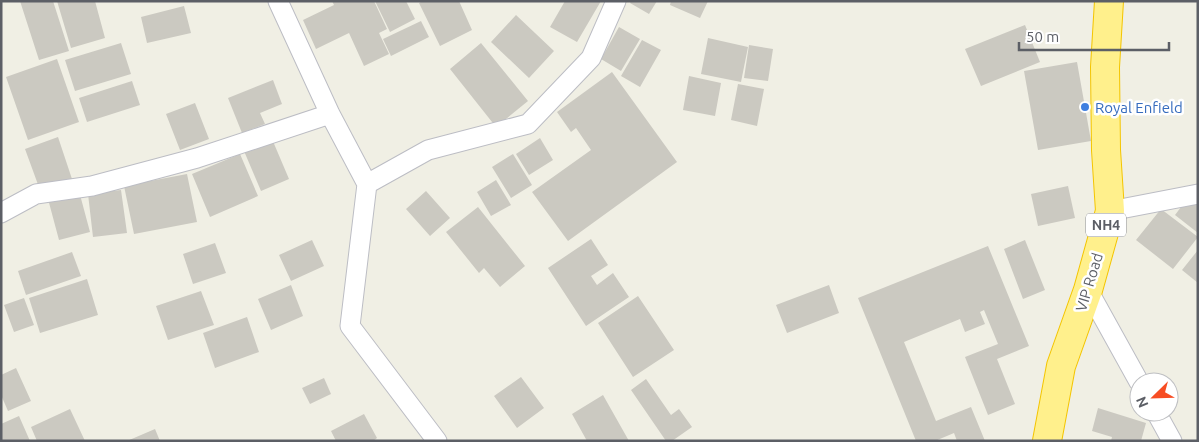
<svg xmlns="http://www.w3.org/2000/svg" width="1199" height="442" viewBox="0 0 1199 442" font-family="Ubuntu,sans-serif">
	<rect width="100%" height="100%" fill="#f0efe4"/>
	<path fill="#cbc9c1" d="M20,1H53L69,51L39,60Z
		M57,1H95L105,38L71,48Z
		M332,1H374L387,29L379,33L389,54L364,66L349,33L316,49L303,20L334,5Z
		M375,1H406L415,19L390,32Z
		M422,1H459L472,30L440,46L419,3Z
		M565,1H601L577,42L550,27Z
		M631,1H657L649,14L630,3Z
		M671,1H708L700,18L670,5Z
		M184,6L191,33L147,43L141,17Z
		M516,15L554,51L529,78L491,42Z
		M421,21L429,37L391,56L383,39Z
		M1025,25L1040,62L981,86L965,49Z
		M619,27L640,39L621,71L601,59Z
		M708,38L748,47L741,82L701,74Z
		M642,40L661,50L640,87L621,76Z
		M121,43L131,74L75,91L65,60Z
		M481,43L528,101L496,127L450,69Z
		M749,45L773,49L768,81L744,78Z
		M57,59L79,122L28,140L6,77Z
		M1077,62L1091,141L1038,150L1024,71Z
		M612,72L677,162L568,241L532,192L591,150L576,128L571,132L557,112Z
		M689,76L721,83L715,116L683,110Z
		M273,80L282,104L260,113L265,124L242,133L228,98Z
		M132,81L140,105L87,122L79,98Z
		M738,84L764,89L757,126L731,120Z
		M195,103L209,139L180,150L166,114Z
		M58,137L72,179L40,190L25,149Z
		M540,138L553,160L529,175L516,154Z
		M272,139L289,179L261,191L244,151Z
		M240,154L258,196L210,217L192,174Z
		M513,154L532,185L511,198L492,167Z
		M187,174L197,222L134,234L124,186Z
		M496,180L511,205L491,216L477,192Z
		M1068,186L1075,218L1038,226L1031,194Z
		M121,190L127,233L93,237L88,194Z
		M79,191L90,232L59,240L48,199Z
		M426,191L450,218L430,236L406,209Z
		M1198,201V233L1175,215L1184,203Z
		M478,207L525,266L500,287L484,268L479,273L446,232Z
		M1161,209L1198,237L1173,269L1136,240Z
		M591,239L608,265L591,276L597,285L613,273L629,297L586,326L548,268Z
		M312,240L324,266L291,281L279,255Z
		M1025,240L1045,290L1023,299L1004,249Z
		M215,243L226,273L193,284L183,254Z
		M988,246L1029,346L997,359L1015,404L988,415L965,357L998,344L984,310L980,312L985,324L965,332L960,319L904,342L936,421L971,407L985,441H957L954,433L935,441H916L858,298Z
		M1198,250V283L1182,270Z
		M72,252L81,276L26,295L18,271Z
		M87,279L98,315L40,333L29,298Z
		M291,285L303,316L271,330L258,299Z
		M829,285L839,313L787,333L776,305Z
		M201,291L214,325L168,340L156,306Z
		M638,296L674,350L633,377L598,323Z
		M24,298L34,325L14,332L4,305Z
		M247,317L259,352L215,368L203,333Z
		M16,368L31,401L8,411L1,395V375Z
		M521,377L544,408L517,428L494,396Z
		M324,378L331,394L310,404L302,388Z
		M646,379L671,415L679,409L692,427L672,441H666L631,390Z
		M603,395L629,441H587L572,414Z
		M1098,408L1146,423L1141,441H1111L1112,437L1092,431Z
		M70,409L85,441H37L31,427Z
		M364,414L377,438L373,441H336L331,431Z
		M19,416L30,441H1V424Z
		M155,429L160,441H127Z"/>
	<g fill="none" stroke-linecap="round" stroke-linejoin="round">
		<defs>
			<path id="street" d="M278,1L330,114L367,184L428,150L528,124L591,58L616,1
				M367,184L350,326L437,441
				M1110,211L1198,194
				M1,213L36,194L92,186L197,158L330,114
				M1088,290L1139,382
				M1156,412L1172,441"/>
			<path id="highway" d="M1047,441L1061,366L1088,290L1110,211L1106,150L1105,67L1109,1"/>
		</defs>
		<use href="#street" stroke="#bcbdc4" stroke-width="21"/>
		<use href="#highway" stroke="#f4c500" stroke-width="30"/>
		<use href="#street" stroke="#fff" stroke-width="19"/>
		<use href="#highway" stroke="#fff08c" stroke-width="28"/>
	</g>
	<circle fill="#3f7fe0" stroke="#fff" stroke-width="2" cx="1085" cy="107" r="5"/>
	<g text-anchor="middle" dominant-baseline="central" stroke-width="5" stroke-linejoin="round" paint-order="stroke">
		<rect fill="#fff" stroke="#8d8f94" stroke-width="1" x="1086" y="213.5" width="40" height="23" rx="4"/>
		<g font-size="14" font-weight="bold" fill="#5c5f66">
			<text x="1106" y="225">NH4</text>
		</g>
		<g font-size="15" fill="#366cbe" stroke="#fff" text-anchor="start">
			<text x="1095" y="107">Royal Enfield</text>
		</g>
		<g font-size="15" fill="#5c5f66" stroke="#fff">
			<text transform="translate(1089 282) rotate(-73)">VIP Road</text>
		</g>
	</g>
	<rect width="1199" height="442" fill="none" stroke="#5c5f66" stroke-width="5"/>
	<g transform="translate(1154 397) rotate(247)"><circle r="24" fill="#ffffff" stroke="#bebfc2"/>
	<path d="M0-4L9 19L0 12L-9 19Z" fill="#f74d23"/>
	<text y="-8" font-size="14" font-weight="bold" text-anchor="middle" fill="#5c5f66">N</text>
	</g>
	<path d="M1019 42v8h150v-8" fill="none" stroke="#5c5f66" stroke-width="2.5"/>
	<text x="1026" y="42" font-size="15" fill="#5c5f66" stroke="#ffffff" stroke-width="4" paint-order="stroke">50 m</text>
</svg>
